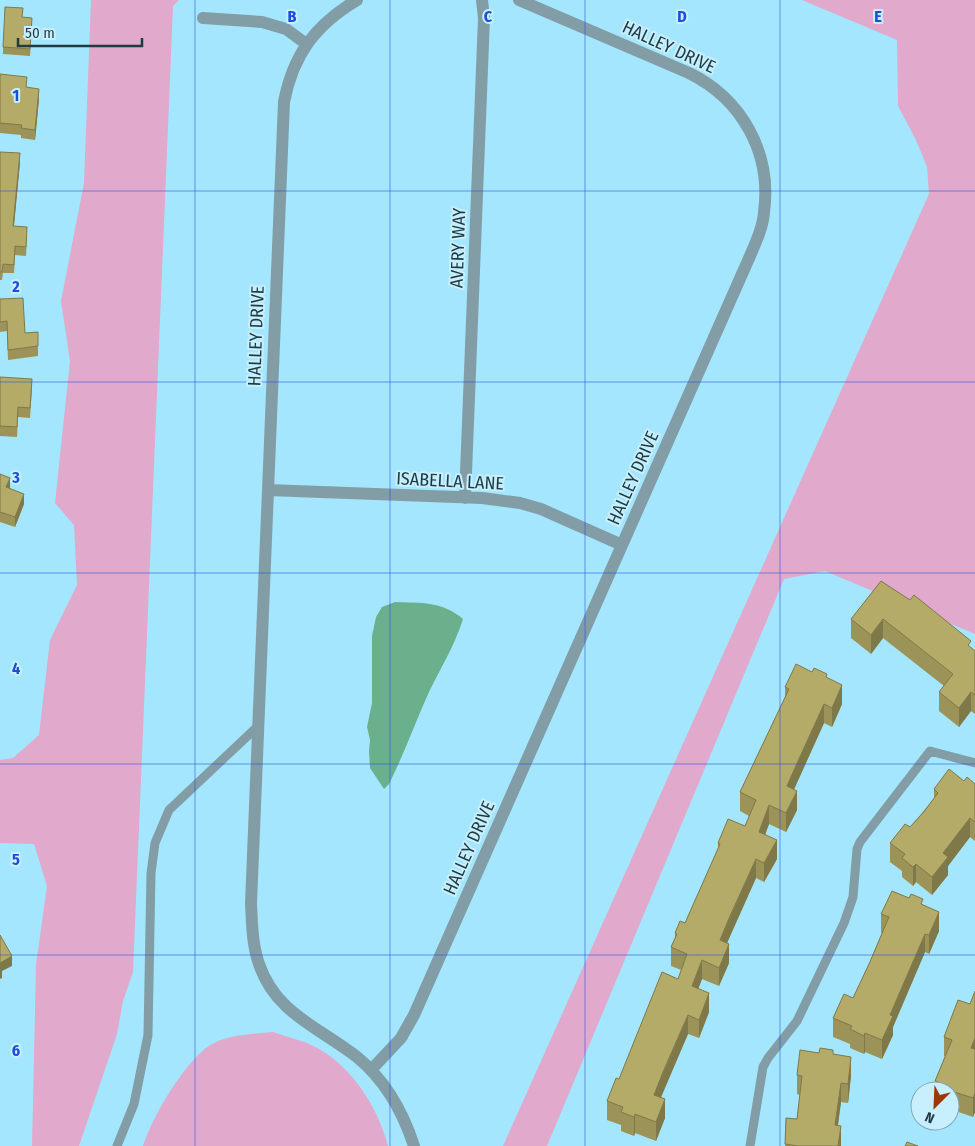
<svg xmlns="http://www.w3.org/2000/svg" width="975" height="1146" viewBox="0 0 975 1146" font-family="'Fira Sans Condensed',sans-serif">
	<rect width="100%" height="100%" fill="#a4e6fd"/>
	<path fill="#e1a9cc" d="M91,0H179L173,6L133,972L123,1001L117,1034L79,1146H32L36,965L47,886L34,844L0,843V760L13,758L39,735L50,640L77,585L74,525L55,503L70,361L61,301L84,183Z
		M802,0H975V634L825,571L784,579L547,1146H503L929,194L927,167L916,140L898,106L897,40Z
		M273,1032C284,1036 296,1039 307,1043C348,1060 377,1104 388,1146H143C153,1116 181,1068 206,1048C224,1034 252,1034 273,1032Z"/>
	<path fill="#6bb08d" d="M395,602C421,603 442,601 463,619C455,645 441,667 429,692C415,723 404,754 389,784L384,789L370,768L369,751L370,740L367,727L372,703V636L376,617L382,607Z"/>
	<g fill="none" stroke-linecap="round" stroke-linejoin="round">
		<path stroke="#829da6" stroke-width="9" d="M117,1146L134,1104L148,1035L151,873L155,843L169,810L257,727
			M750,1146L763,1067L768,1058L797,1021L844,923L853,897L857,849L860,842L930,751L975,763"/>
		<path stroke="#829da6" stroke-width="12" d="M357,0C315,25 293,55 284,102L251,903C252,923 252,944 259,964C276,1014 319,1027 357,1057C385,1080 403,1112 414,1146
			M203,18L262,22L286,29L305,43
			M268,490L482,498L520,503L541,509L622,545
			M465,498L484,18L482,0
			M371,1070L401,1038L414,1015L750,256C756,242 763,227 764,212C772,153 742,99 689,73L519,0"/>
	</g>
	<path fill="#9c9359" d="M32,25L30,56L3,54V47Z
		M0,74L27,87L39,99L35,140L21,138V135L0,133Z
		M0,152L20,162L14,226L27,235L26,256L15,255L14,273H3L2,280H0Z
		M0,299L25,333L38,332V356L8,360L7,331L0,332Z
		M0,377L32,389L30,418L18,417L17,437L0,436Z
		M0,474L10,488L24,504L15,527L0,522Z
		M910,600L975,651V714L971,711L959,727L939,711V692L944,686L883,638L871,654L851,638V619Z
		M812,672L827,678L842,704L832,727L824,723L794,789L797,810L786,832L769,824L765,835L777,859L764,882L756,878L730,935L727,943L729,963L719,986L702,979L698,989L709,1012L699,1038L688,1034L663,1090L660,1097L665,1118L656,1141L635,1133L634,1136L621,1131V1125L607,1120V1101L678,979L681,970L671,966V947L675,938V933L685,923L718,850V843L745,826L749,816L740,811V792L785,698V687Z
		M964,781L975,784V841L970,837L948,866V875L932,895L916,882L913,886L902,877V871L890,862V843L910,827L934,799V789Z
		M923,905L939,931L929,954L925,952L893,1027V1035L882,1059L865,1052L864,1054L850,1048V1044L833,1037V1018L853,998L869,964L882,933H881V914Z
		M975,991V1112L973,1117L950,1109V1091H935V1081L945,1056H944V1037L970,1004Z
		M833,1054L851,1076L848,1103L841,1102L838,1126L841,1146H785L786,1118L797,1119L800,1095L797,1094V1075Z"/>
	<path fill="#7f7849" d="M39,89V99L35,140V130Z
		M20,153V162L13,235V226Z
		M10,478V488L6,497V487Z
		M24,494V504L15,527V517Z
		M883,619V638L871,654V635Z
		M842,685V704L832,727V708Z
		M971,692V711L959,727V708Z
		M824,704V723L787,805V786Z
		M797,791V810L786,832V813Z
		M769,805V824L759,851V832Z
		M970,818V837L948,866V875L932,895V877L943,853Z
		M777,840V859L764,882V863Z
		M756,859V878L720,959V940Z
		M916,864V882L913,886V867Z
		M939,912V931L929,954V935Z
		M925,934V952L893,1027V1035L882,1059V1040L890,1015Z
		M729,944V963L719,986V968Z
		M12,956V966L2,971V978L0,979V963Z
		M702,960V979L692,1005V986Z
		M709,993V1012L699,1038V1020Z
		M688,1015V1034L654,1114V1095Z
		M865,1033V1052L864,1054V1036Z
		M975,1038V1057L971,1048Z
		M851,1057V1076L848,1103V1084Z
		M841,1083V1102L835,1144V1125Z
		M975,1093V1112L973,1117V1098Z
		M665,1099V1118L656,1141V1122Z
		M635,1114V1133L634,1136V1117Z
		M841,1126V1146H838Z"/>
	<path fill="#b5ab68" stroke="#7f7849" d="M5,7L23,8L22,17L32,18L30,49L3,47Z
		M0,74L27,77L26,87L39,89L35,130L21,128L22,125L0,123Z
		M0,152L20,153L13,226L27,227L26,247L15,246L14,265L3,264L2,272H0Z
		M23,298L25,333L38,332V346L8,350L7,321L0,322V299Z
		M0,377L32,379L30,408L18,407L17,427L0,426Z
		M0,474L10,478L6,487L24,494L15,517L0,512Z
		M881,581L910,600L914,595L971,641L968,645L975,651V695L971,692L959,708L939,692L953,674L883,619L871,635L851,619Z
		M796,664L812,672L814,668L827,674L826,677L842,685L832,708L824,704L794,770L787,786L797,791L786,813L769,805L759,832L777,840L764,863L756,859L730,916L720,940L729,944L719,968L702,960L692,986L709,993L699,1020L688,1015L663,1072L654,1095L665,1099L656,1122L635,1114L634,1117L621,1112L623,1107L607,1101L616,1078L619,1079L662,972L678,979L687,954L671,947L677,934L675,933L680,921L685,923L720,844L718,843L728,819L745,826L756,800L740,792L789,689L785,687Z
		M949,769L964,781L967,777L975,784V822L970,818L943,853L948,857L932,877L916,864L913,867L902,858L905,854L890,843L905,824L910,827L922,814L938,793L934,789Z
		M892,891L909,898L911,894L923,899L921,904L939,912L929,935L925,934L890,1015L893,1016L882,1040L865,1033L864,1036L850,1029L852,1026L833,1018L844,994L853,998L869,964L889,917L881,914Z
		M0,935L12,956L0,963Z
		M975,991V1038L971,1048L975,1049V1093L973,1098L942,1088L943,1084L935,1081L952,1040L944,1037L958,1000L970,1004Z
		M820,1048L833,1050V1054L851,1057L848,1084L841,1083L835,1125L841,1126L838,1146H798L785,1144L786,1118L797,1119L802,1076L797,1075L800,1050L819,1053Z
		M907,1142L918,1146H905Z"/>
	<path fill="none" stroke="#1d4ed8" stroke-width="1" stroke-opacity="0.55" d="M195,0V1146M390,0V1146M585,0V1146M780,0V1146M0,191H975M0,382H975M0,573H975M0,764H975M0,955H975"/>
	<g text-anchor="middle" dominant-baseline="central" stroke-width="4" stroke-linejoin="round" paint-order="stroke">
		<g font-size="18" fill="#1f3a43" stroke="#c8effd">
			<text transform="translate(669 47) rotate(25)">HALLEY DRIVE</text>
			<text transform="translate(458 248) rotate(-88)">AVERY WAY</text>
			<text transform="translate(256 336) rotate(-88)">HALLEY DRIVE</text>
			<text transform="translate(633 478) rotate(-66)">HALLEY DRIVE</text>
			<text transform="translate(450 481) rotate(3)">ISABELLA LANE</text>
			<text transform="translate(469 848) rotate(-66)">HALLEY DRIVE</text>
		</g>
	</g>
	<g font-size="16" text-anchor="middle" font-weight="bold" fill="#1d4ed8" stroke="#c8effd" stroke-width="4" stroke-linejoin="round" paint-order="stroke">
		<text x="292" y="22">B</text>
		<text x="488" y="22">C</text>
		<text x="682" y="22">D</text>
		<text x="878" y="22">E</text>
		<text x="16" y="101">1</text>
		<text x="16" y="292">2</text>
		<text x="16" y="483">3</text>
		<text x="16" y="674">4</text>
		<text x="16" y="865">5</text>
		<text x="16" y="1056">6</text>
	</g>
	<g transform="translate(935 1106) rotate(204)"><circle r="24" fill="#c8effd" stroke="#84a7b3"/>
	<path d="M0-4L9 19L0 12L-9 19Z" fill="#9d3806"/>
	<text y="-8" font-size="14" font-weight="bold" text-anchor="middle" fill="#1f3a43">N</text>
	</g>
	<path d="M18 38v8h124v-8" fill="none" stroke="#1f3a43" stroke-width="2.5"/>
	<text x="25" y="38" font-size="15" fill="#1f3a43" stroke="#c8effd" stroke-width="4" paint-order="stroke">50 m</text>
</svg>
